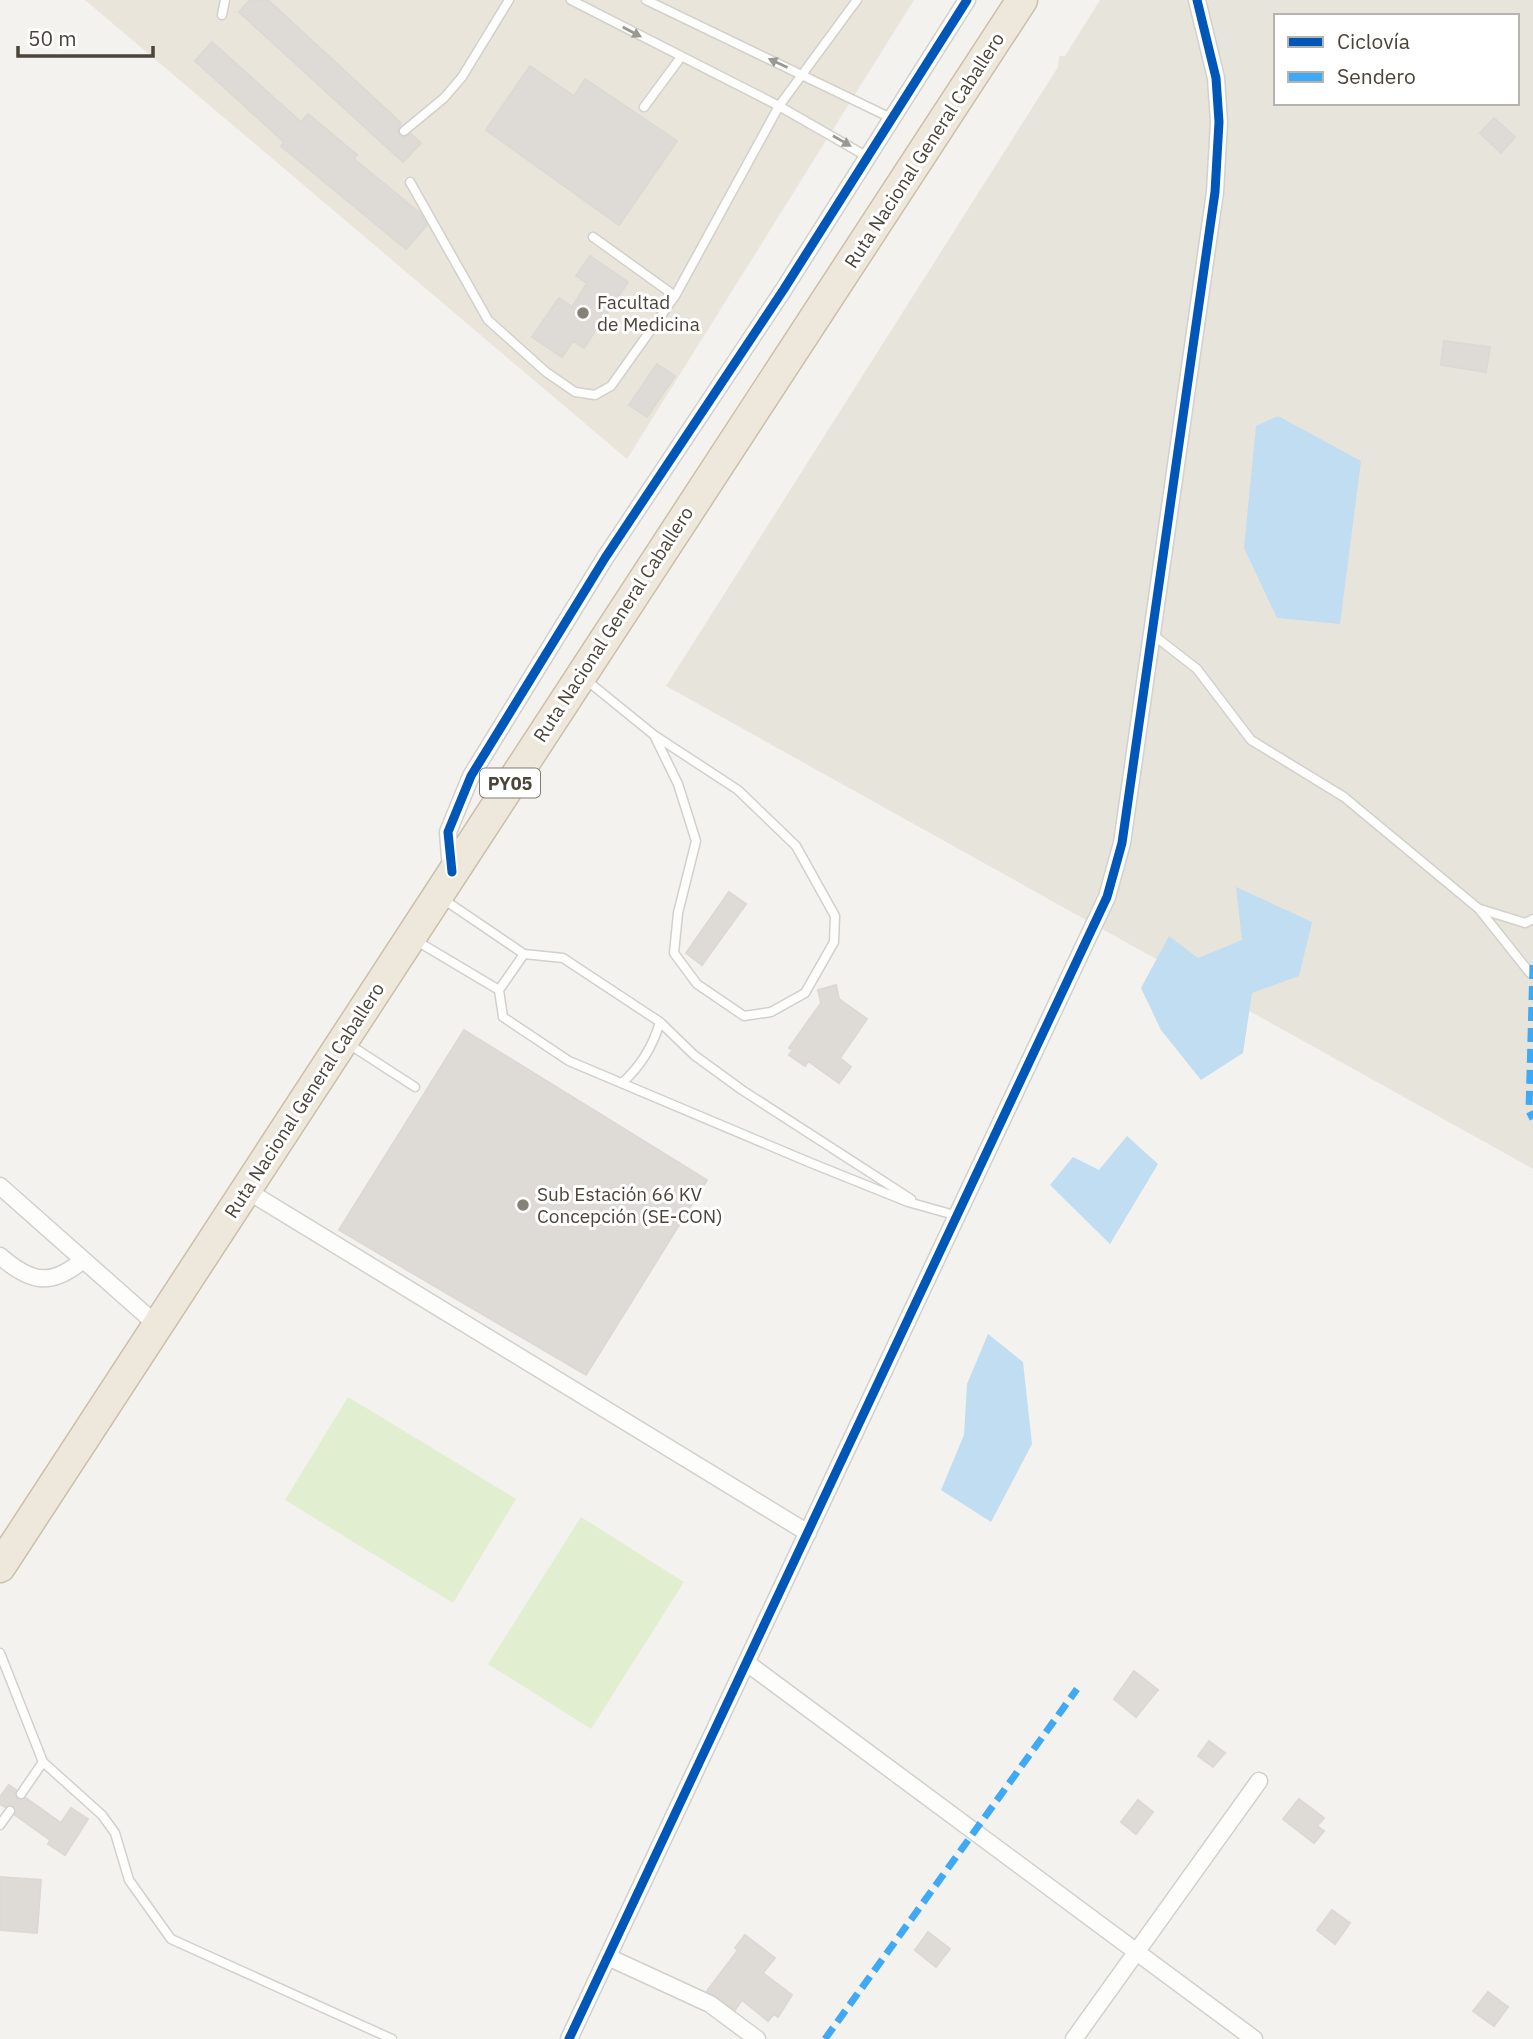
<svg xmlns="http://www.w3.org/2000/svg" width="1533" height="2039" viewBox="0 0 1533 2039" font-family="'IBM Plex Sans',sans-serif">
	<rect width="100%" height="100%" fill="#f4f2ee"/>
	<path fill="#e7e4dc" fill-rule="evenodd" d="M1100,0H1533V1169L666,686L1058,67L1059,56H1065ZM1276,16H1517V103H1276Z"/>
	<path fill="#eae5da" d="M85,0H914L627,459Z"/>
	<path fill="#e1eecf" d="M348,1397L516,1499L453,1603L285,1500Z
		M581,1517L684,1582L591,1729L488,1664Z"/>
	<path fill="#c0ddf1" d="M1278,416L1361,461L1340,624L1277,618L1244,548L1256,426Z
		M1236,887L1312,922L1299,976L1252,993L1243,1053L1201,1080L1161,1030L1141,988L1169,936L1198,958L1242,940Z
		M1127,1136L1158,1164L1110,1244L1050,1185L1073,1157L1099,1170Z
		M988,1334L1023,1362L1032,1444L991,1522L941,1490L964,1435L967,1384Z"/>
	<path fill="#dedbd6" stroke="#dcd9d4" stroke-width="2" d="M250,0H268L401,123L398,129L399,136L404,137L411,134L421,143L403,162L239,12Z
		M212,42L301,122L308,114L357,155L354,159L421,214L427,225L406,249L281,146L284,142L195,61Z
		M530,66L574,96L585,79L677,141L619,225L486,130Z
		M1494,118L1515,137L1501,153L1480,133Z
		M590,256L628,282L584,348L573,341L562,357L532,337L559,298L572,307L587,283L576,276Z
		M1444,341L1490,347L1486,372L1441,365Z
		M657,364L675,376L647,417L629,405Z
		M729,892L746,904L702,965L686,953Z
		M836,985L839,999L867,1019L840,1058L851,1067L839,1083L808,1061L805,1066L789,1055L793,1050L789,1048L821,1003L818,990Z
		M464,1030L707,1180L586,1375L339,1230Z
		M1134,1671L1158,1690L1136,1717L1114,1699Z
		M1209,1741L1225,1753L1213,1767L1198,1756Z
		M9,1785L16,1790L17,1799L26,1798L61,1823L71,1808L88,1819L65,1855L48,1844L50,1840L15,1815L14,1806L5,1807L0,1804V1797Z
		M1299,1799L1324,1818L1317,1826L1324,1831L1314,1843L1283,1819Z
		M1138,1800L1153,1812L1136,1834L1121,1822Z
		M0,1877L41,1880L37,1933L0,1930Z
		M1332,1910L1350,1923L1335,1944L1317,1930Z
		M928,1932L950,1949L936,1967L915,1950Z
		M745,1935L775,1958L763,1973L792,1995L778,2017L774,2014L768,2021L742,2000L735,2010L707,1991L738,1950L735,1948Z
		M1488,1992L1508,2007L1494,2026L1473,2011Z"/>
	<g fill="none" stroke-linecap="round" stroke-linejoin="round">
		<defs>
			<path id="lane" d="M571,0L779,106L866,156
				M646,0L891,118
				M222,15L225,0
				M644,107L681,57
				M404,131L444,98L462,77L509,0
				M410,182L488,320L546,372L575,392L595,395L611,386L675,296L779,106L857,0
				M593,237L675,296
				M1152,634L1197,669L1251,740L1344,797L1479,909L1530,973
				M585,679L654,735L678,784L696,841L678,913L674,953L697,984L744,1016L771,1012L805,993L834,942L835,916L796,846L738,790L654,735
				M443,899L524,954L563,958L660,1022L694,1055L742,1090L911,1199
				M1480,909L1525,923L1533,919
				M415,940L499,990L503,1017L569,1061L811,1163L908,1202L958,1216
				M499,990L524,954
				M347,1043L415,1087
				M622,1083C641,1066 653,1046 660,1022
				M0,1653L43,1762L21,1794
				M43,1762L102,1815L115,1833L129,1880L171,1939L392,2039
				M0,1825L10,1811"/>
			<path id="street" d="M451,870L448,832L471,776L605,558L784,289L967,0
				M0,1186L157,1325
				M246,1190L808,1533
				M0,1256C31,1283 51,1287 83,1260
				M747,1663L1254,2039
				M608,1957L710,2004L757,2039
				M569,2039L1107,897L1122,843L1215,192L1219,122L1216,78L1197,0
				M1074,2039L1259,1781"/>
			<path id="highway" d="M0,1567L1022,0"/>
		</defs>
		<use href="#lane" stroke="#d2d0cb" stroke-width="11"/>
		<use href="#street" stroke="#d2d0cb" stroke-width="19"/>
		<use href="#highway" stroke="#ccbfa9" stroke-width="33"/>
		<use href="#lane" stroke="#fdfdfc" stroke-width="8"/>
		<use href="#street" stroke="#fdfdfc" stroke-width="16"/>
		<use href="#highway" stroke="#ede8db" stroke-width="30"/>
		<path stroke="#3fa9f5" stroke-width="7" stroke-dasharray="14 7" stroke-linecap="butt" d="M1533,965L1529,1111L1533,1119
			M825,2039L1077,1689"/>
		<defs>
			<path id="cycleway" d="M452,872L448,832L471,776L605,558L784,289L967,0
				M569,2039L1107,897L1122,843L1215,192L1219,122L1216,78L1197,0"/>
		</defs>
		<use href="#cycleway" stroke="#fff" stroke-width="13"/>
		<use href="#cycleway" stroke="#0057b8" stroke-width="9"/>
	</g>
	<defs><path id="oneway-solid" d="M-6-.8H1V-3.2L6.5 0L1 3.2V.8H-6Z" transform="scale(1.75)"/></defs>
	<g fill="#9b9791">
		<use href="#oneway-solid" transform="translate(632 32) rotate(28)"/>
		<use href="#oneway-solid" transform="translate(778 63) rotate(-155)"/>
		<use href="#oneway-solid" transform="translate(842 141) rotate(30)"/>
	</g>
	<g fill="#868178" stroke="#fff" stroke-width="2.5">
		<circle cx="583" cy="313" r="7"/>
		<circle cx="523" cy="1205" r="7"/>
	</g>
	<g text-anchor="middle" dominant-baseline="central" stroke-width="6" stroke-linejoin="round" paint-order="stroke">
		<rect fill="#fff" stroke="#817c74" stroke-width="2" x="480" y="768.5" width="60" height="29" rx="5"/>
		<g font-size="18" font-weight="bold" fill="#4b4439">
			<text x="510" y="783">PY05</text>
		</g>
		<g font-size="19" fill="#4b4439" stroke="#fff">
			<text transform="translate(924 150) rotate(-57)">Ruta Nacional General Caballero</text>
			<text transform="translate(613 624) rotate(-57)">Ruta Nacional General Caballero</text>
			<text transform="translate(304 1100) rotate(-57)">Ruta Nacional General Caballero</text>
		</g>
		<g font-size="19" fill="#4b4439" stroke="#fff" text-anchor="start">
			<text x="597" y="302">Facultad<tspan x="597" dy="22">de Medicina</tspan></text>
			<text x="537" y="1194">Sub Estación 66 KV<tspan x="537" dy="22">Concepción (SE-CON)</tspan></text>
		</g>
	</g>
	<rect x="1274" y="14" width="245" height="91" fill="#ffffff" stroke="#b7b4b0" stroke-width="2"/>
	<rect x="1288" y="37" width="35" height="10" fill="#0057b8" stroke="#b7b4b0" stroke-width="2"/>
	<text x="1337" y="49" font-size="21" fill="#4b4439">Ciclovía</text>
	<rect x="1288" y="72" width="35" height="10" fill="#3fa9f5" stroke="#b7b4b0" stroke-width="2"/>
	<text x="1337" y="84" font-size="21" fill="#4b4439">Sendero</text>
	<path d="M18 46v10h135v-10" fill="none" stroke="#4b4439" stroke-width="3.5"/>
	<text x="28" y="46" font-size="21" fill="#4b4439" stroke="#ffffff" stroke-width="5" paint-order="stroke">50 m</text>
</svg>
